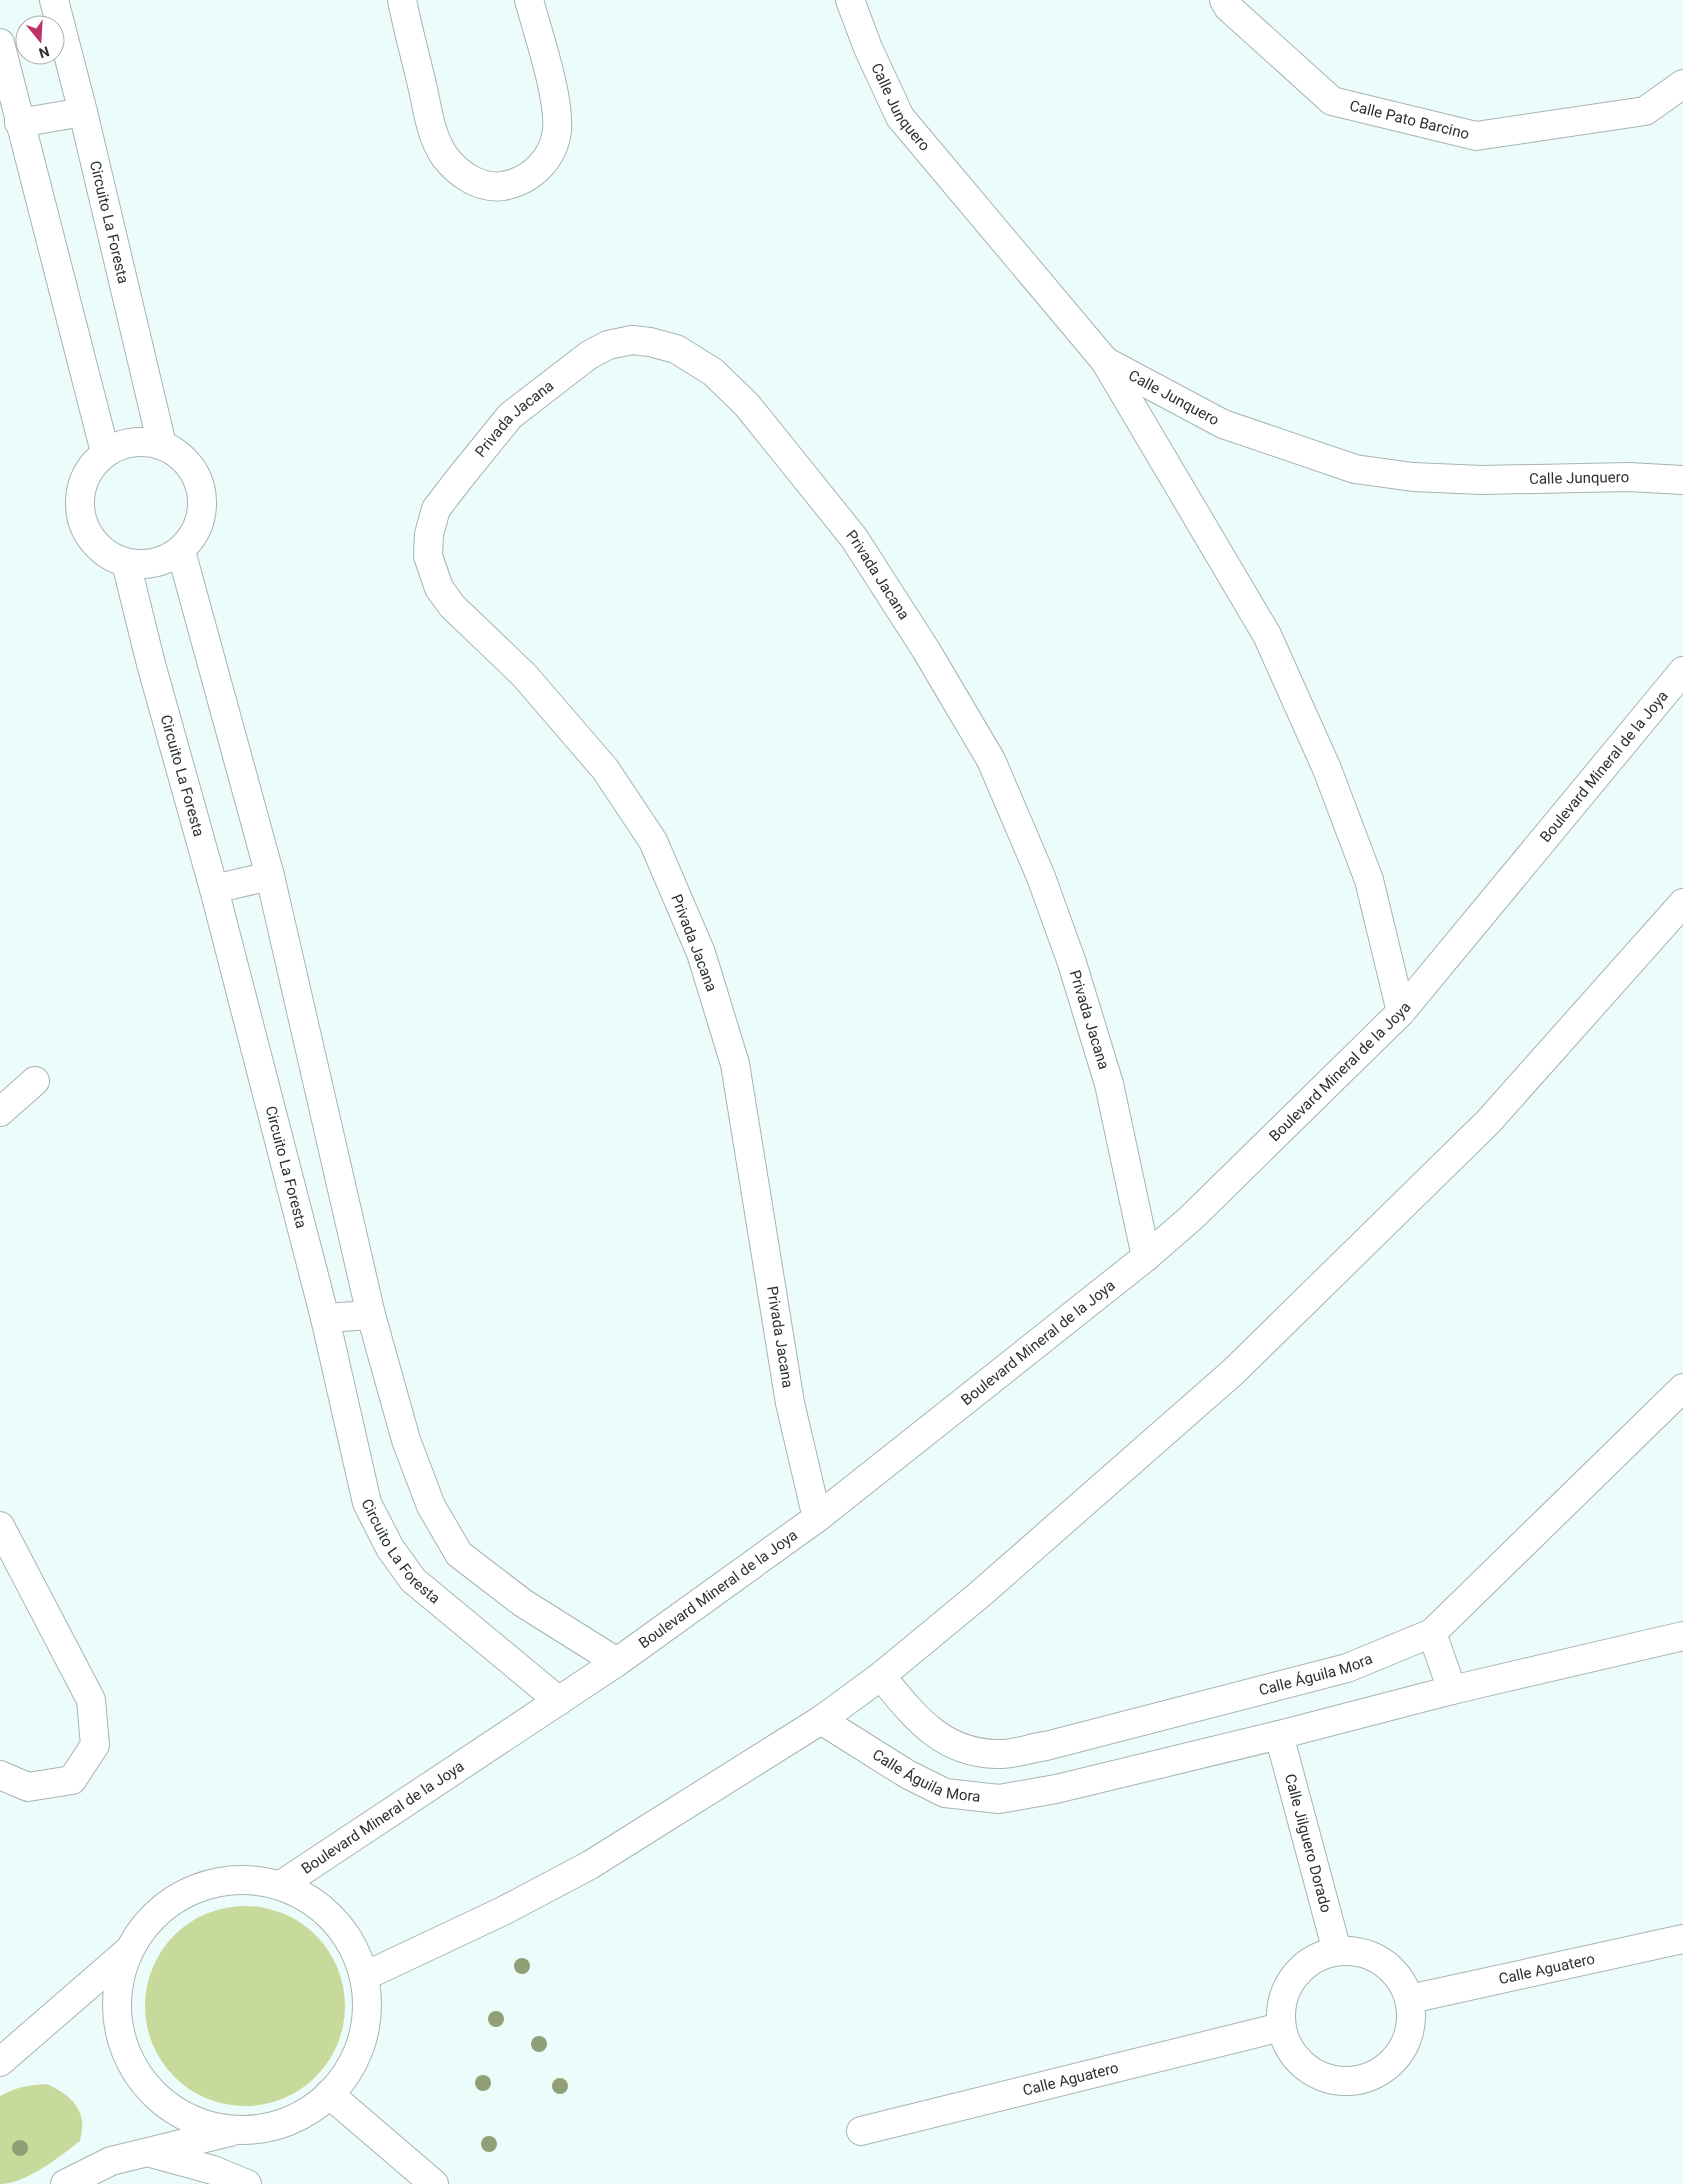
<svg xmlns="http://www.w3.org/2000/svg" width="1683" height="2184" viewBox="0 0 1683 2184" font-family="Roboto,sans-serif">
	<rect width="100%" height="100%" fill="#ecfcfa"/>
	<path fill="#c8da9b" d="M145 2006a100 100 0 1 1 200 0a100 100 0 1 1-200 0Z
		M47,2084C62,2091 80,2102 82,2121C83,2127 81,2135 80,2141C59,2157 26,2184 0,2184V2096C16,2087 29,2085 47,2084Z"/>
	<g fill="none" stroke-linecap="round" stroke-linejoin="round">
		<defs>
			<g id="minor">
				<path id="s1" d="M54,0L83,112L162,445"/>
				<path d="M402,0C408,30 416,59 423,89C428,112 431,137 445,157C459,175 480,189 503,186C531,181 554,159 557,130C560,97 538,34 529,0"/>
				<path id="s2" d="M850,0L868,48L900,117L1105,361L1223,424L1355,469L1413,477L1482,480L1629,477L1683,480"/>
				<path id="s3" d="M1224,0L1228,7L1332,101L1476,136L1645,111L1683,84"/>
				<path d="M0,43L105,452"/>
				<path d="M19,123L83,112"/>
				<path d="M1105,361L1267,635L1327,769L1369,880L1401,1012"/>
				<circle cx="141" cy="503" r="61"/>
				<path d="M181,551L270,876L371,1315L406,1440L431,1506L459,1554L523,1603L617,1662"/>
				<path id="s4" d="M126,563L151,664L214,889L325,1318L367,1503L390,1548L413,1580L559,1701"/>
				<path d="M214,889L270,876"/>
				<path d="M0,1112L35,1081"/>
				<path d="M325,1318L371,1315"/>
				<path id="s5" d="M817,1518L790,1403L735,1064L701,953L653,841L605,769L524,675L452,606L439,588L428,556L429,534L436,509L459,479L510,416L589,355L608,345L632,340L650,342L676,349L713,372L747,405L854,538L926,650L991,760L1041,877L1072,963L1109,1084L1146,1257"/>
				<path d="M0,1526L91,1700L95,1745L72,1780L28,1787L0,1775"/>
				<path d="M1432,1633L1452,1690"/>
				<path id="s6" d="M881,1676C914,1716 941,1753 997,1754C1012,1755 1030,1748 1046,1746L1347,1668L1432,1633L1683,1388"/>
				<path id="s7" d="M821,1720L907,1774L945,1793L999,1799L1056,1789L1279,1735L1452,1690L1683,1636"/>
				<path id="s8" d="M1279,1735L1337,1951"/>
				<circle cx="242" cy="2005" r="125"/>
				<path id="s9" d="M281,1885L617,1662L817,1518L1146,1257L1191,1218L1401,1012L1683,671"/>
				<circle cx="1346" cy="2016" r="65"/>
				<path d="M365,1976L503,1911L590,1865L821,1720L881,1676L979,1595L1233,1372L1488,1122L1683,903"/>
				<path id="s10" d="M1410,1999L1683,1939"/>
				<path d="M0,2062L128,1951"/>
				<path d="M329,2094L434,2184"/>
				<path id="s11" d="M861,2131L1281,2027"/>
				<path d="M151,2153L213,2170L247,2184"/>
				<path d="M65,2184L111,2161L230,2132"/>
			</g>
		</defs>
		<use href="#minor" stroke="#a6b4b3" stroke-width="30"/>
		<use href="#minor" stroke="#fff" stroke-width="28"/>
	</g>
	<g fill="#909f76">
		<circle cx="522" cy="1966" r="8"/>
		<circle cx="496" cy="2019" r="8"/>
		<circle cx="539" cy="2044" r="8"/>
		<circle cx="483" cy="2083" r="8"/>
		<circle cx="560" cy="2086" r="8"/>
		<circle cx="489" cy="2144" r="8"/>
		<circle cx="20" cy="2148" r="8"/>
	</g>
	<g text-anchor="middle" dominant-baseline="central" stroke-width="4" stroke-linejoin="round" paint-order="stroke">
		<g font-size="15" fill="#2b3131" stroke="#fff">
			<text stroke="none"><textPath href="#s2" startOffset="119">Calle Junquero</textPath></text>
			<text stroke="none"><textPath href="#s3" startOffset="228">Calle Pato Barcino</textPath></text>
			<text stroke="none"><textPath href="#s1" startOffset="229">Circuito La Foresta</textPath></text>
			<text stroke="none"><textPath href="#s2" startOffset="524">Calle Junquero</textPath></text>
			<text stroke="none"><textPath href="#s5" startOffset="1234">Privada Jacana</textPath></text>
			<text stroke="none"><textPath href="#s2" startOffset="944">Calle Junquero</textPath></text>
			<text stroke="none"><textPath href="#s5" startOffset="1729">Privada Jacana</textPath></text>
			<text stroke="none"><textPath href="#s9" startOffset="1742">Boulevard Mineral de la Joya</textPath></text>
			<text stroke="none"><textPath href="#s4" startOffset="220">Circuito La Foresta</textPath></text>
			<text transform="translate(694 943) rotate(69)">Privada Jacana</text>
			<text stroke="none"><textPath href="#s5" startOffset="2224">Privada Jacana</textPath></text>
			<text stroke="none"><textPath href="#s9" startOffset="1338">Boulevard Mineral de la Joya</textPath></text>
			<text stroke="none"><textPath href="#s4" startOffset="625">Circuito La Foresta</textPath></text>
			<text transform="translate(780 1337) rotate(81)">Privada Jacana</text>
			<text stroke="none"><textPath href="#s9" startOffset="932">Boulevard Mineral de la Joya</textPath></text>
			<text stroke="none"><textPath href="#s4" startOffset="1030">Circuito La Foresta</textPath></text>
			<text stroke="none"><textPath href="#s9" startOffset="528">Boulevard Mineral de la Joya</textPath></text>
			<text stroke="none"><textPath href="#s6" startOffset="474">Calle Águila Mora</textPath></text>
			<text stroke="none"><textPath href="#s7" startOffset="121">Calle Águila Mora</textPath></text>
			<text stroke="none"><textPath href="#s9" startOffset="122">Boulevard Mineral de la Joya</textPath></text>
			<text stroke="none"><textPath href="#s8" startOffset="112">Calle Jilguero Dorado</textPath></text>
			<text stroke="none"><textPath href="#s10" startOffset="140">Calle Aguatero</textPath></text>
			<text stroke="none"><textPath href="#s11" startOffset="216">Calle Aguatero</textPath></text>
		</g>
	</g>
	<g transform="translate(40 40) rotate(162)"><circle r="24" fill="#ffffff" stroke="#aaadad"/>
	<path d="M0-4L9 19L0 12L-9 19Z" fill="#bd326a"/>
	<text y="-8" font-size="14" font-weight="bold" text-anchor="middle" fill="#2b3131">N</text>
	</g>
</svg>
